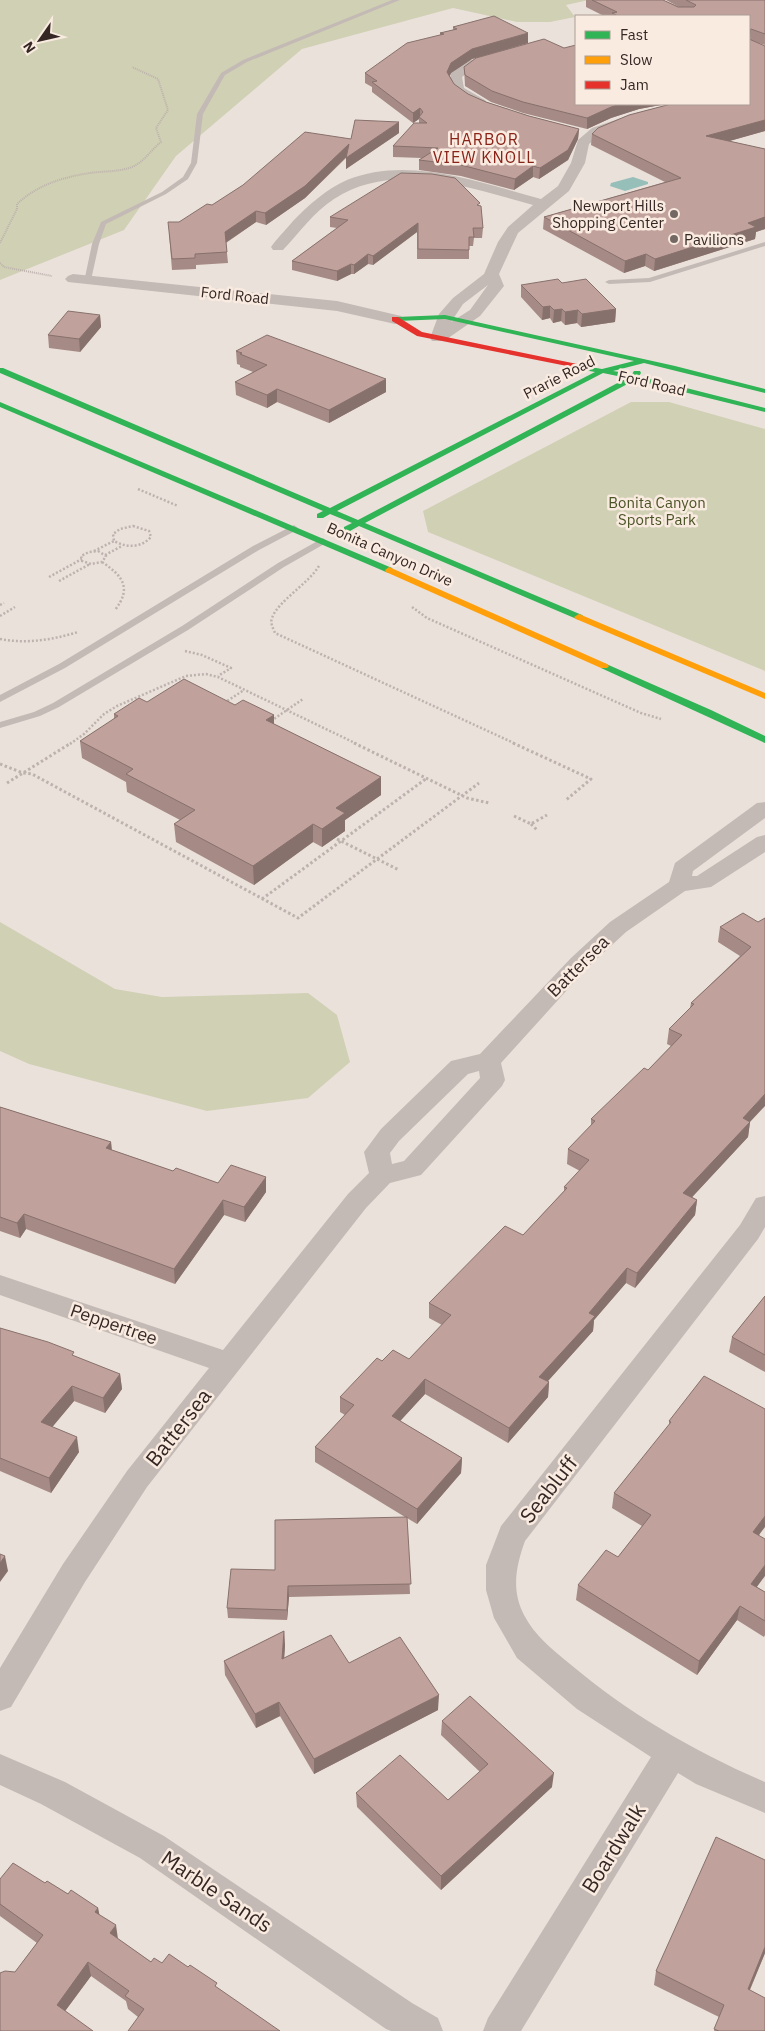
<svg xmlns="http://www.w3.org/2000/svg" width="765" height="2031" viewBox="0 0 765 2031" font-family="'IBM Plex Sans',sans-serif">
	<rect width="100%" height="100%" fill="#ebe1db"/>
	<path fill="#d0d0b4" d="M0,0H589L566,5L575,17L550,22H517L453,8L302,49L176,156L124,230L0,280Z
		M631,402H669L765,429V671L428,532L423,511Z
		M0,922L115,989L162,997L308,993L337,1015L350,1062L308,1098L207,1111L29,1064L0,1051Z"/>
	<path fill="#96bfb9" d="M633,177L648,182V184L625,191L610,186L611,183Z"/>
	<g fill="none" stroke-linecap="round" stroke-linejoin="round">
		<path stroke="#bdb2ad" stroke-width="2" stroke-dasharray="1 1" stroke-linecap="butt" d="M0,243L17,209V204C37,185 63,177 90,173C104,171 119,172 132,167C144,162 151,150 161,142L156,128L168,110L158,79L132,67
			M0,263L4,267L52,276"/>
		<path stroke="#bdb2ad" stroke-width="2.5" stroke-dasharray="2 2" stroke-linecap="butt" d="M138,489L178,506
			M133,526L149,531L151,537C141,548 127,548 114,541L113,534L120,529Z
			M94,551L114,541
			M98,551L106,556L102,562L91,564L82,561L81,556L89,552Z
			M105,555L122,546
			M102,562C123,576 132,588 115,610
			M319,566C308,584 278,601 272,618C270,623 273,628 275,633L516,744
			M49,577L82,559
			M59,581L90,564
			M0,605L4,603
			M412,607L427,618L641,713L661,719
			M0,616L15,607
			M0,639C27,644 52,640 78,632
			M185,651L202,655L231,668L218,676
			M224,703L244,690
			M271,721L303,699
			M70,744L84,734L104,714L117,706L186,676L206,674L218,677L357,744"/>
		<path stroke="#bdb2ad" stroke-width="3" stroke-dasharray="2.5 2.5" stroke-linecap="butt" d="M354,743L467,798L489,803
			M513,743L591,779L566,800
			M0,764L23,773L32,774L298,918L479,783
			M7,783L71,743
			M514,816L531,824L547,815
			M531,824L537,830
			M337,839L399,870
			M262,899L427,778"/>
		<path fill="#c4bab5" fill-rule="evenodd" d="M392,0H400L247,62L225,75L203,114L197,163L188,179L166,194L106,224L99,244L91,280L84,282L92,244L101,222L162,192L183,177L191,163L197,114L221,73L243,60Z
			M765,242V246L650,282L609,284L605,282L609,280L649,278Z
			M294,525L298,528L297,530L259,550L65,668L0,702V695L59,664L253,546Z
			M323,538L327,541L326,543L284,567L188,630L59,707L40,716L0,728V722L34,712L53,703L182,626L278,563Z"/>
		<path fill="#c4bab5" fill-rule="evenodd" d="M494,54L498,55L500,58L498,61L475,67L462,77L464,88L485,100L487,103L485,106C472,109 456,97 450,86L451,73L467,61Z
			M621,118L628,122L626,125L602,134L589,144L585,163L569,191L518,233L499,274L504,286L480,316L444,341H432L430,338L439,314L453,298L484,274L498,242L508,227L533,205C470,188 394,160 334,199C314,212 299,233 283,250H273L271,247C277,238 286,230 293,221C309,205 326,189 347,180C409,155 481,183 541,199L558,186L571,163L578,140L592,128ZM488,285L470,310L451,322L463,304Z
			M73,274L337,301L401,316L403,319L401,322L395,324L337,311L68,282L65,279L68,276Z
			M765,802V818L693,871L692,876H697L757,837L765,835V852L711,887L685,891L626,932L587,968L501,1063L505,1080L502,1086L421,1175L390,1183L366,1208L147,1487L85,1582L11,1707L0,1711V1668L63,1564L127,1471L209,1368L0,1295V1275L223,1350L348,1194L369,1173L364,1152L381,1129L451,1061L480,1054L571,958L610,922L669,882L675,863L757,803ZM479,1071L480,1078L404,1161L392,1164L390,1153L399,1141L468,1074Z
			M765,1196V1227L758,1239L525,1541C516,1566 511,1590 524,1615C535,1636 552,1649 570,1664C628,1713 695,1752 765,1782V1813L696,1784L678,1773L521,2031H483L488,2018L651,1757L577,1709L517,1658L494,1618L486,1590V1565L501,1526L740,1225L756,1198Z
			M0,1754L65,1782L164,1836L412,2003L438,2018L443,2031H391L386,2029L140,1858L41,1804L0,1785Z"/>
		<path fill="#30b455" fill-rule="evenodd" d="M445,315L675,366L765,389V393L644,363L613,371L632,374L634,371H640L641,373L639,376L765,408V412L635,380L365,523L582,615L584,617L579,620L359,526L350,531H344V527L352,523L330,514L323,518H317V514L323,511L0,373V368H3L330,508L595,372L579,369V365L602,369L634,361L445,319L397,321L393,319L397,317ZM603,373L627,378L358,520L337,511Z
			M0,402L392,568L393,570L389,573L386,572L0,407Z
			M604,663L711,710L765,736V743L601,668V664Z"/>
		<path fill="#ff9f0a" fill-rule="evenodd" d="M389,567L607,664L609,666L607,668H601L386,572L385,570Z
			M579,614L765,693V699L576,619L574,617Z"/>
		<path fill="#e5322d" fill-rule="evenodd" d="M392,317H398L422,332L582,365L586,367L582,369L417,336L392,321Z"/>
	</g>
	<path fill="#a68a85" d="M586,0H663L679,7L666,0H765V45L749,40L765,46V131L729,141L765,149V229L756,232L755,239L654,271L645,266L624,273L543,229L544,217L665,182L591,145L592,134L598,128L629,115L671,104H749V16H604L586,7Z
		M453,27L528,43L472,59L451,73L450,76L454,84L468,94L486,102L529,116L579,129L578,139L568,160L539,179L533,177L514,190L461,176L419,170V160L422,158L393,157V146L419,123V119L413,123L372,92V87L365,83V73L440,35V33L453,30Z
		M464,67L576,104H666L639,109L611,118L587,129L523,113L491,102L465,86Z
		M399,133L346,169V158L305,198L266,225L256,222L226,243L228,263L196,265V269L172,270L169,233L179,222L212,205L351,139Z
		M480,206L483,228L482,238H474L473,246H469V259H417V232L373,265L368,264L354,274H351L337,281L292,270V261L337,228L330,227V217Z
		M562,283L616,309L615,322L581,327L577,323L565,325L561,321L553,323L550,318L542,320L521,297V285Z
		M100,315L101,327L80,352L49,348L48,335Z
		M236,351L386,392L329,423L277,402L267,408L236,395L235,382L253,372L240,367V365L237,364Z
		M147,702L235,705L274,715V724L381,777V795L345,820V831L322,847L313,842L254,885L176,842L174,824L180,820L127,792L126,782L82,758L80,741L114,719V714Z
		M758,922L750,1122L748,1137L692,1197L697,1200L695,1215L635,1288L626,1283L594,1320L593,1331L548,1381L549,1382L548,1397L508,1443L425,1394L400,1421L462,1458L461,1473L417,1524L407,1518L410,1594L289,1597L287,1620L228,1618L227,1608L275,1570L405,1517L315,1462V1447L345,1415L340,1412V1397L382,1361L409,1359L442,1325L429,1318V1303L523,1235L564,1191V1187L580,1171L567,1164L568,1149L591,1126V1119L648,1070L671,1046L667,1044L669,1029L690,1008L691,1003L740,956L718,942L720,927Z
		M0,1107L111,1142L112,1150L173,1171L218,1183L266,1192L245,1222L224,1215L175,1284L26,1229L20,1238L0,1231Z
		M765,1296V1372L729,1352L732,1337Z
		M0,1328L120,1374L122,1389L105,1413L74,1401L52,1427L79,1452L51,1493L0,1471Z
		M765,1409L757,1587L765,1592V1635L764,1637L737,1620L697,1675L576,1600L578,1585L618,1557L642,1526L612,1508L614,1493L669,1426V1421Z
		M284,1631L285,1646L284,1658L349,1663L438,1710L314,1774L280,1716L256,1728L225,1675L224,1661Z
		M442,1721L552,1787L441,1890L357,1807L356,1793L448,1800L480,1772L441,1735Z
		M765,1860V1953L750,1990L765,2031H714L719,2017L654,1985L656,1971Z
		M0,1879L45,1883L98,1908L99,1915L118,1939L151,1962L188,1967L217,1983L138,2017L128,2009L126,2001L91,1976L65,2011L0,2031L15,1972L37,1943L0,1916Z"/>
	<path fill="#87716c" d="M751,29L750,39L749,40V30Z
		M528,33V43L472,59L451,73L447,82V72L451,63L472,49Z
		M621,104H666L639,109L611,118L587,129V118L611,107Z
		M420,108V118L419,117V119L413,123V113Z
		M765,120V131L705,148L706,136Z
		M399,122V133L346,169V158Z
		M579,129L578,139L568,160L539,179L540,168Z
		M349,144V154L305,198L266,225L265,213Z
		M533,166V177L514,190L515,179Z
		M256,211V222L225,243V232Z
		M765,217V229L756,232L755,239L654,271L655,259L748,223Z
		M418,223L417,232L373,265V256Z
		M368,254V264L354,274V265Z
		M646,254L645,266L624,273L625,261Z
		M351,264V274L337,281V271Z
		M550,306V318L542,320L543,307Z
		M562,309L561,321L553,323L554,310Z
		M616,309L615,322L581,327L582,314Z
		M578,310L577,323L565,325V312Z
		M100,315L101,327L80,352L79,339Z
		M386,379V392L329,423V410Z
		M277,389V402L267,408V395Z
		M274,715V732L266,720Z
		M381,777V795L345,820V831L322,847V829L336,808Z
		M313,824V842L254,885L253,866Z
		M765,1094V1106L750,1122L748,1137L682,1208L683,1193L743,1118Z
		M111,1142L112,1157L106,1148Z
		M266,1177V1192L245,1222L244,1207Z
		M223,1200L224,1215L175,1284L174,1269Z
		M697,1200L695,1215L635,1288L637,1273Z
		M24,1214L26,1229L20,1238L17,1223Z
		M627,1268L626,1283L594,1320L593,1331L538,1392L539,1377L589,1313Z
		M120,1374L122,1389L105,1413L103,1398Z
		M425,1379V1394L391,1431L392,1416Z
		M549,1382L548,1397L508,1443L509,1428Z
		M72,1386L74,1401L44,1437L41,1422Z
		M77,1437L79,1452L51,1493L49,1478Z
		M462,1458L461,1473L417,1524V1509Z
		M765,1516V1527L750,1547L753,1532Z
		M5,1556L8,1571L0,1582V1563Z
		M765,1565V1576L748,1599L751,1584Z
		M288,1586L289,1597L287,1620V1610Z
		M740,1606L737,1620L697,1675L699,1661Z
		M284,1631L285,1646L283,1674L282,1659Z
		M439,1695L438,1710L314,1774V1759Z
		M279,1702L280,1716L256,1728L255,1714Z
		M554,1773L552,1787L441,1890V1876Z
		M98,1908L101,1922L95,1912Z
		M116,1925L118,1939L110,1933Z
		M765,1947V1953L744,2003L748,1989Z
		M88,1962L91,1976L60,2018L57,2005Z"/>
	<path fill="#c1a19b" stroke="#87716c" d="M592,0H663L678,7H694L696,5L686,0H765V34L751,29L749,30V16H618L612,13L617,12Z
		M494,16L528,33L472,49L451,63L447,72L454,84L468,94L486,102L529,116L579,129L568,150L540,168L533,166L515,179L461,165L419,160L438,148L393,146L414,123H427L419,117L423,112L420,108L413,113L372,82L377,81L365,73L407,43L444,34L440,33L457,29L453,27Z
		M544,39L564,48L576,45V104H621L611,107L587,118L523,102L492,91L465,75L464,67L476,58Z
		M749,39L765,46V120L706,136L765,149V217L748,223L756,227L655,259L646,254L625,261L544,217L681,178L592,134L598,128L629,115L671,104H749Z
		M355,120L399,122L346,158L349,144L305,186L265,213L256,211L225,232L227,252L195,254V258L172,259L168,222H179L207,204L212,205L243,185L305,132L351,139Z
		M401,173L432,174L455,178L480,203L477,205L481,206L483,228H473L474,237H469V250L418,249V223L373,256L368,254L354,265L351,264L337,271L292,261L348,220L330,217Z
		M558,279L562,283L586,279L616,309L582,314L578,310L565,312L562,309L554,310L550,306L543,307L521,285Z
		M68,311L100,315L79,339L48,335Z
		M267,335L386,379L329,410L277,389L267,395L235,382L267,365L240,354L242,353L236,351Z
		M184,679L235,705L243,700L274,715L266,720L381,777L336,808L345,813L322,829L313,824L253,866L174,824L195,810L126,774L133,769L80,741L118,716L114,714L139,698L147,702Z
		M743,913L758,922L765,918V1094L743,1118L750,1122L683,1193L697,1200L637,1273L627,1268L589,1313L595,1316L539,1377L549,1382L509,1428L425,1379L392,1416L462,1458L417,1509L315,1447L354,1405L340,1397L377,1358L382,1361L393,1350L409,1359L451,1315L429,1303L505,1226L523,1235L567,1188L564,1187L589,1160L568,1149L595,1121L591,1119L644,1068L648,1070L682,1035L669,1029L694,1004L691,1003L751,947L720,927Z
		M0,1107L111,1142L106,1148L173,1171L176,1168L218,1183L231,1165L266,1177L244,1207L223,1200L174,1269L24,1214L17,1223L0,1217Z
		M765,1296V1355L732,1337Z
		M0,1328L48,1342L74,1352L72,1355L120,1374L103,1398L72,1386L41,1422L77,1437L49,1478L0,1458Z
		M704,1376L765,1409V1516L753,1532L765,1539V1565L751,1584L765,1592V1621L740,1606L699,1661L578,1585L606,1550L618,1557L651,1515L614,1493L671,1422L669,1421Z
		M407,1517L411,1584L288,1586L287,1610L227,1608L231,1569L275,1570V1520Z
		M0,1554L5,1556L0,1563Z
		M284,1631L282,1659L331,1635L349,1663L400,1637L439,1695L314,1759L279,1702L255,1714L224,1661Z
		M470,1696L554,1773L441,1876L356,1793L400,1755L448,1800L488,1764L442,1721Z
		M716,1837L765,1860V1947L748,1989L765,1998V2031H719L714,2029L724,2005L656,1971Z
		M13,1863L45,1883L47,1881L68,1894L71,1890L98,1908L95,1912L116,1925L110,1933L151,1962L154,1958L162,1963L169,1954L188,1967L190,1965L217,1983L215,1986L280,2031H128L144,2009L125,1996L129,1991L88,1962L57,2005L93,2031H0V1973L5,1971L15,1972L43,1935L0,1904V1879Z"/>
	<g fill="#746864" stroke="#faebe1" stroke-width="2">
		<circle cx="674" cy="214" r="5"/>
		<circle cx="674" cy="239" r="5"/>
	</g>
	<g text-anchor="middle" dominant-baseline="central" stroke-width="5" stroke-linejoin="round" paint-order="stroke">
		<g font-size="15" fill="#342724" stroke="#faebe1" text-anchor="end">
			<text x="664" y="205">Newport Hills<tspan x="664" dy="17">Shopping Center</tspan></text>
			<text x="684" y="239" text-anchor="start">Pavilions</text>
		</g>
		<g font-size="15" fill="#342724" stroke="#faebe1">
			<text transform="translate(235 295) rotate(6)">Ford Road</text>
			<text transform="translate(559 377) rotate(-27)">Prarie Road</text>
			<text transform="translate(652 383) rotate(13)">Ford Road</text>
			<text transform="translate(390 554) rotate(24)">Bonita Canyon Drive</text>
		</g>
		<g font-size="15" fill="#4a5426" stroke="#faebe1">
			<text x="657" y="502">Bonita Canyon<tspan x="657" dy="17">Sports Park</tspan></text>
		</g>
		<g font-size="16" letter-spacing="1" fill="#892217" stroke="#faebe1">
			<text x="484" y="139">HARBOR<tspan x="484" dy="18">VIEW KNOLL</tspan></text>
		</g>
		<g font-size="18" fill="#342724" stroke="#faebe1">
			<text transform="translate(578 966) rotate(-45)">Battersea</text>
			<text transform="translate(114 1324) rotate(19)">Peppertree</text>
		</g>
		<g font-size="21" fill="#342724" stroke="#faebe1">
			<text transform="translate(178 1427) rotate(-52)">Battersea</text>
			<text transform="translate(548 1489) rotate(-52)">Seabluff</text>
			<text transform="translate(613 1848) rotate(-58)">Boardwalk</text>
			<text transform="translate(217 1891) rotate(34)">Marble Sands</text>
		</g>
	</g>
	<rect x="575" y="15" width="175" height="90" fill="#faebe1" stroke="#ab9d95"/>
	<rect x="585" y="31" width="25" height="8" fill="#30b455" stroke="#ab9d95"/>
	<text x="620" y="40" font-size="15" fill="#342724">Fast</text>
	<rect x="585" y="56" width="25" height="8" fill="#ff9f0a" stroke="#ab9d95"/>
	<text x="620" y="65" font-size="15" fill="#342724">Slow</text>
	<rect x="585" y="81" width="25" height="8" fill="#e5322d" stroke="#ab9d95"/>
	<text x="620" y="90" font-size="15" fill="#342724">Jam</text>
	<g transform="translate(40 40) rotate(236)" stroke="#faebe1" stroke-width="4" paint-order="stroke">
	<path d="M0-4L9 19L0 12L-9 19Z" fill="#342724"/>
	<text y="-8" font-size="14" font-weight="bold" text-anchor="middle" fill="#342724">N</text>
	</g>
</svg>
